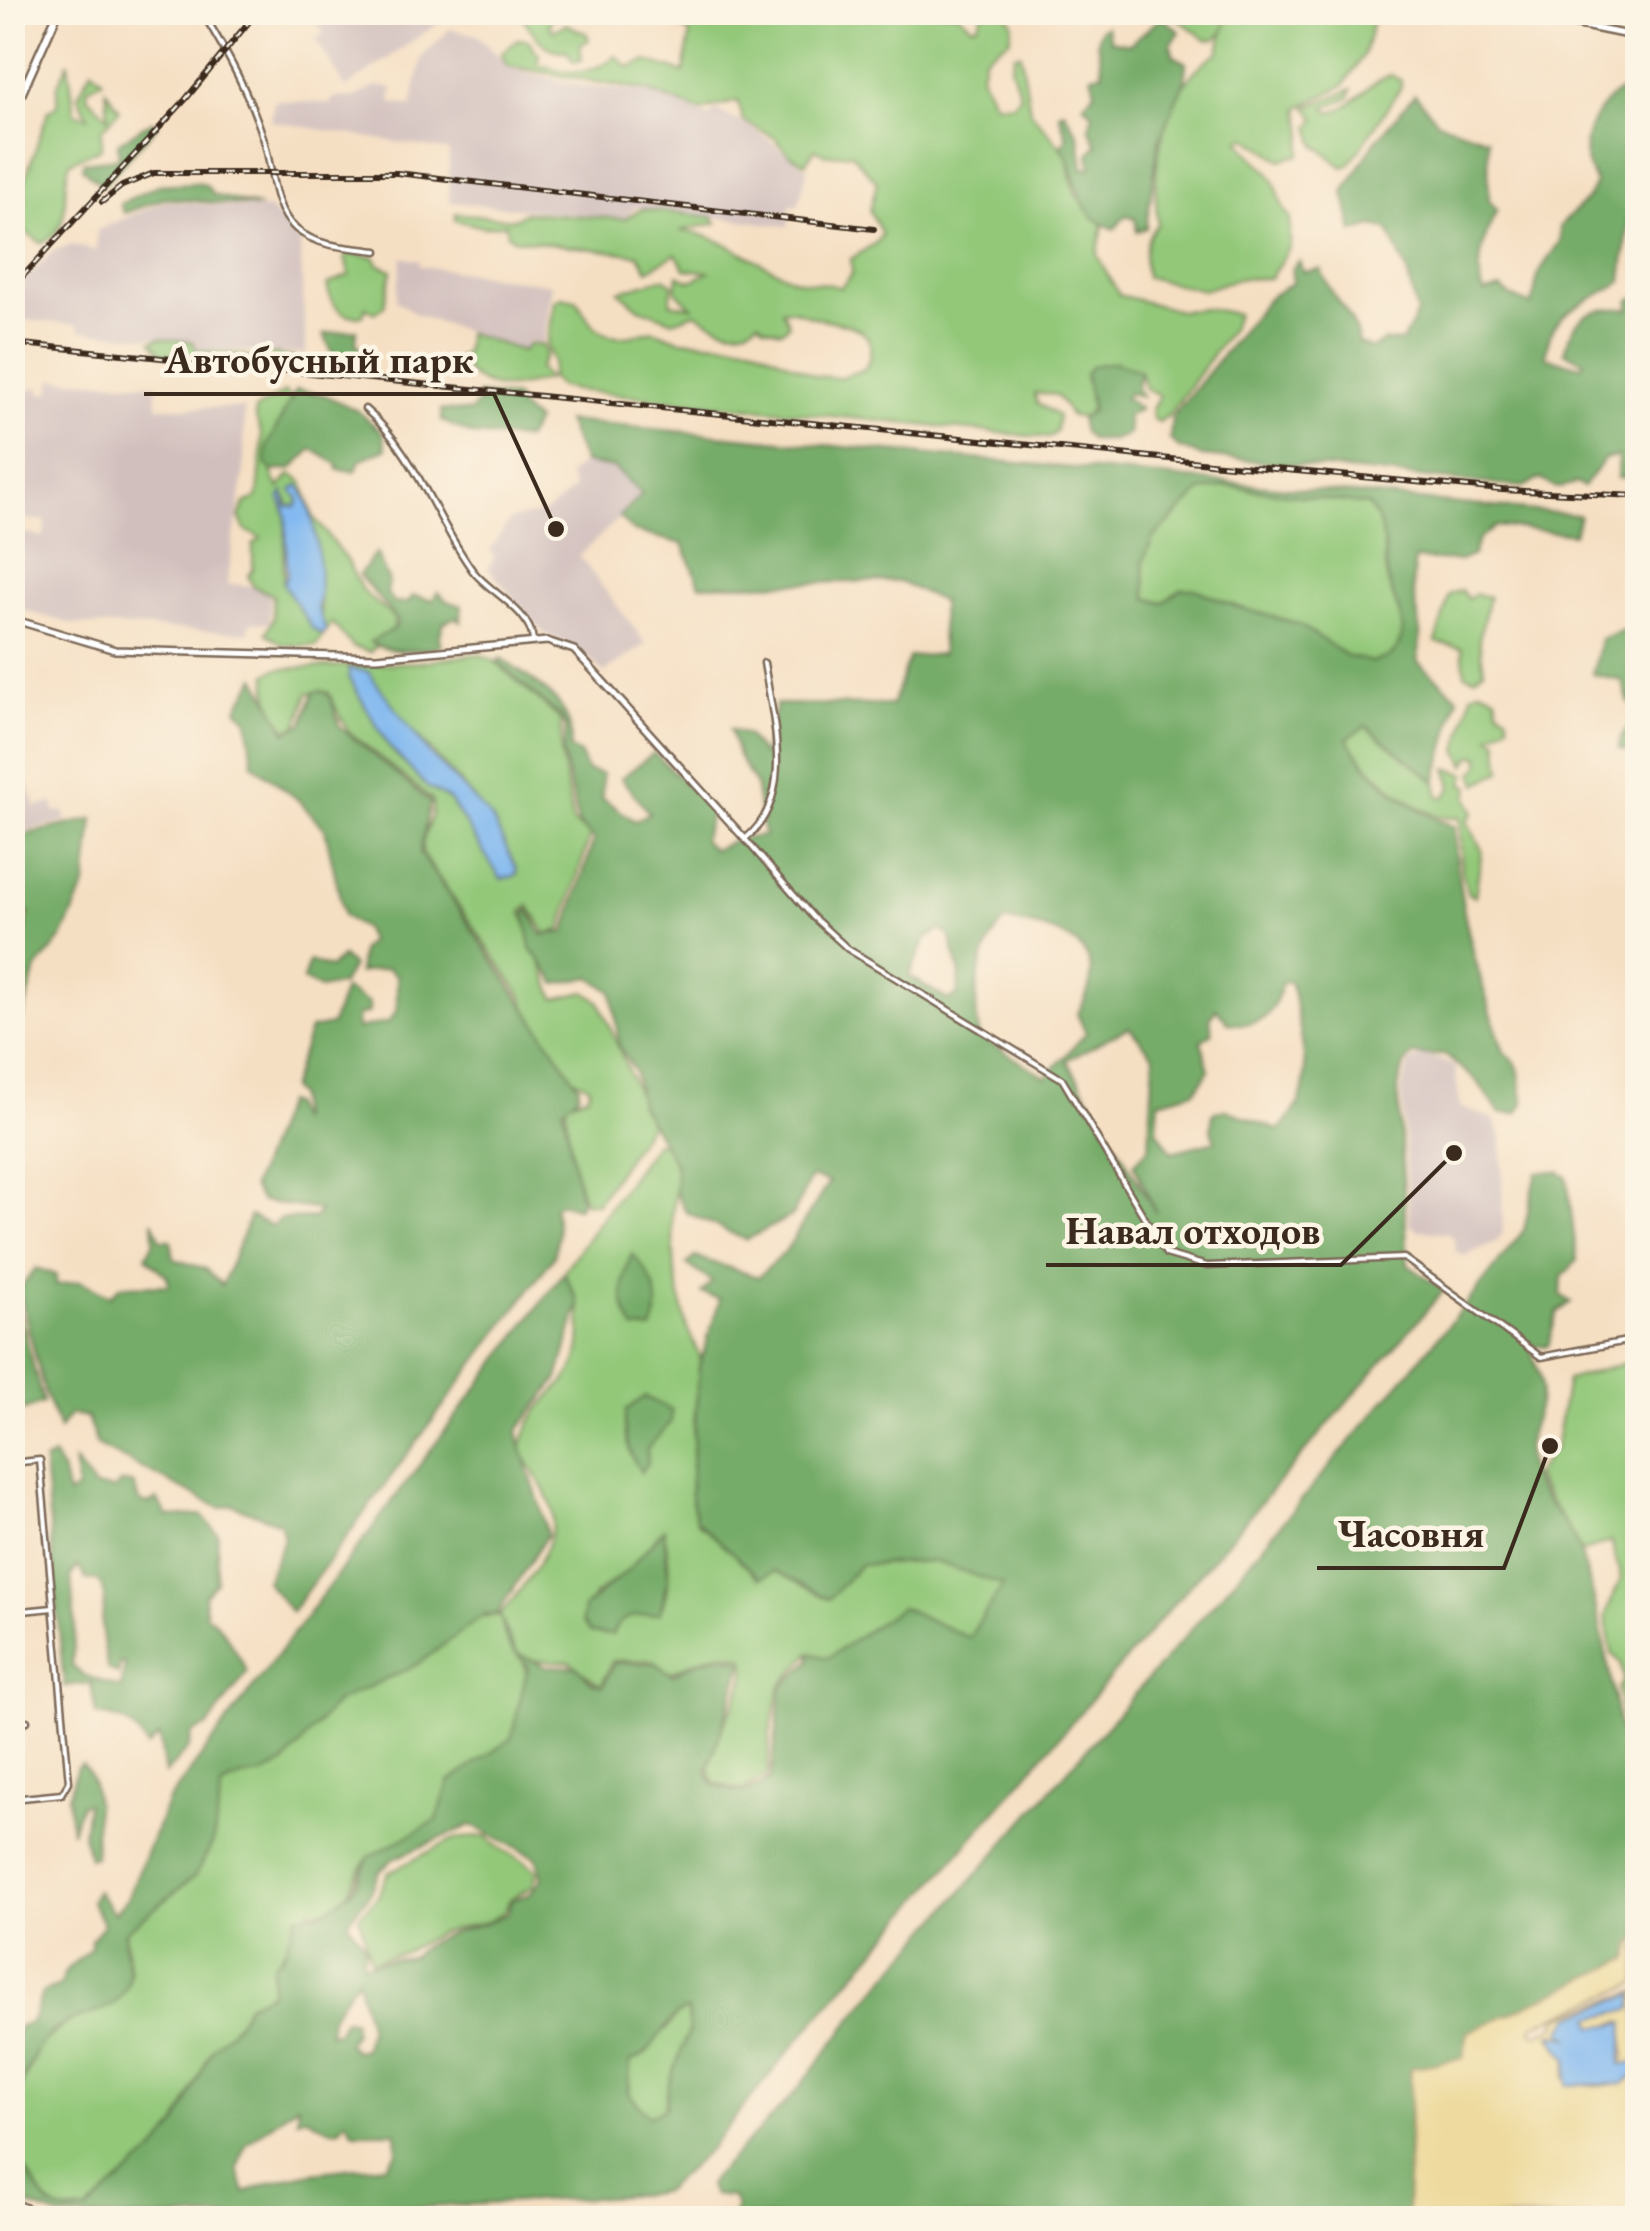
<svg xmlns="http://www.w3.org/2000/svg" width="1650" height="2231" viewBox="0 0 1650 2231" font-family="'EB Garamond',serif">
	<rect width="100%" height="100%" fill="#fcf5e5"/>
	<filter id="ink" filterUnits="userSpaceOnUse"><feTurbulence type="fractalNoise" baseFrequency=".01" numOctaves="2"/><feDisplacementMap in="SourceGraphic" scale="20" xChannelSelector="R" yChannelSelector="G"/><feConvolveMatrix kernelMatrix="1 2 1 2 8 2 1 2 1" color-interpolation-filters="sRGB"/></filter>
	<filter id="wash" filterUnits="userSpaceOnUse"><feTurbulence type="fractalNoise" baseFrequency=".0048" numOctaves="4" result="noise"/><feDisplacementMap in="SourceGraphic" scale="40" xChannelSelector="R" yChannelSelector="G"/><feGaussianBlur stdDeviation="2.25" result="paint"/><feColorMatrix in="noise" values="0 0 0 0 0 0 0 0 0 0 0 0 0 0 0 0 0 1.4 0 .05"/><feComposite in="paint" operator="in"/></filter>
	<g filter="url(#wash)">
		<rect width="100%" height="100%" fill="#f5dfc3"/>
		<path fill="#d1bfbd" d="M310,13H452L346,88L316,40L324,33Z
			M450,29L477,35L511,68L582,86L651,93L709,117L716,110L751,127L808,169L798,205H790L788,226L637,207L623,218L449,202V151L271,121L274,100L331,104L332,98L356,97L375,86L393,88L391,103L412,106L422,57Z
			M165,201L270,210L300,241L306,354L196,349L197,341L80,331L78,325L13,319V292L54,250L72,245L96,251L97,230Z
			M402,257L420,261L419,266L552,284L543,344L527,341L524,351L417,315L396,300Z
			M52,379L156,384L157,407L244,408V472L227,584L270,587L269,623L250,622L249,633L72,624L13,607L12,531L44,537L46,521L13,518V392L40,387L41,393H50Z
			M584,463L614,468L643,495L579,556L646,644L604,673L581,651L544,633L488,568L495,557L490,550L510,520L546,512L574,489L568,475Z
			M13,740L36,807L53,802L55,812L64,811L67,821L13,834Z
			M1426,1055L1455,1066L1460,1107L1494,1119L1502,1138L1503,1232L1497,1241L1465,1256L1456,1252L1454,1238L1447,1233L1418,1230L1410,1225L1402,1090L1409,1062Z"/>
		<path fill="#93c879" stroke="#67794c" stroke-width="2.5" fill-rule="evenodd" d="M957,12L972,26L978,24L983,13H1006L1013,23L1010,39L984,57L981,75L994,103L1013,104L1020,94L1011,67L1015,54H1021L1030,111L1066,153L1076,195L1103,225L1097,255L1119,295L1180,311L1205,308L1237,314L1232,328L1169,415L1159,422L1153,419L1151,411L1159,396L1145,389L1140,371L1115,362L1085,418L1071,416L1056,395L1035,393L1037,403L1058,416L1056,432L1049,438L574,390L558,386L550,377L553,362L547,344L555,301L561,297L577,300C597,341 615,341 653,330L680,340L752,345L816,376L840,378L865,369C887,324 839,324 813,317C801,314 796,308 782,310L789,324L782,331L765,327L758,321C739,339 715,326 696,313L673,321L639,308L619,291L664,278L673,284L670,303L692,307L676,291L678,275L691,281L709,272L685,269L676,254L648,270L639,255L515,239L507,234L506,224L484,227L455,220L456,213L514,219L525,212L624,219L642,209L713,217L717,223L680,231C721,234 754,262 794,279C809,285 825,280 840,288L852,274L851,259L877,242L882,234L870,211L877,182L851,153L826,155L815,149L805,163L789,154L775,138L743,121L738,101L700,111L648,91L507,66L501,54L517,39L528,40L539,55L538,64C572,74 585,78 616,56L629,67L647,61L684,73L690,34L675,23L677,13Z
			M520,13H556L549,23L553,31L566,24L587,34L589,40L580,45L582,60L574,62L567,51C543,53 532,31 520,13Z
			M1171,13H1225L1224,31L1216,39L1206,40Z
			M1227,13H1375L1364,54L1344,85L1299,108L1304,132L1300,155L1281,160L1246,137L1240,140C1248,157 1265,164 1273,179C1281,193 1278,206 1290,217V247L1270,278L1237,279L1203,290L1146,277C1143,263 1144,234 1158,224C1150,165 1163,84 1219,52Z
			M68,63L75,113L88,117L78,95L92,69L103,80L88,88L87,96L108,117L106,90L120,110L102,129L101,148L70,162C59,189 76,229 41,243L14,224L13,217L25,203L24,183L48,112L57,105L58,84Z
			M1391,75L1401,80V87L1349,165L1343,167L1316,145L1310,127L1316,119L1307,107L1352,89L1350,97L1326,107L1331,113C1359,105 1363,83 1391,75Z
			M349,254L374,257L379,265L392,270L384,306L375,313L366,307L363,315C342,320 331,305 327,285L349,275L345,257Z
			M467,333L523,351L529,344L543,346L546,354L539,369L548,379C524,386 496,395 472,376C465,371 463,362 458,357L465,352Z
			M160,338L194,342L196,350L243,355L258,361L275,354L294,358L290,364L264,365L162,354L152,341Z
			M285,392L291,400C276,433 259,457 279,488L291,474L303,482L313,516L347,561L363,592L394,618V629L370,652L353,647L332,623L316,646L283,645L266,633L273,619V595L254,587L248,576L253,569V545L261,538L245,530L239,516L245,504L257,498C259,490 263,442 261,434C259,425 255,420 255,410ZM304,492L316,541L322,635L312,628L283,583L286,516L280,498L284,493L290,508L299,504L297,495Z
			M1226,486L1368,504C1391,536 1380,544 1387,578C1394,608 1416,629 1390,657L1372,662L1347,656L1290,621L1237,607L1195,589H1181L1163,603L1147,598L1143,562L1153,538L1201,491Z
			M1461,590L1468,599L1475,594L1489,597L1479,640L1484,670L1474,677L1465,674L1462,648L1436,642L1449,595Z
			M478,654L493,660L561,720V754L573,823L590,835L561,930L546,934L529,906L522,912L555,999L585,992L599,1001L650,1123L597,1203L585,1202C577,1189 563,1114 567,1102L588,1095L590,1087L573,1078L528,1011L522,996L423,855C419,834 436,821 432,800L348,731L328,692L308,693L297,727L287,729C273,717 266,692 267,674L277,669L421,662ZM368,672C410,744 490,793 517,873L475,839L450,800L426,786L389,747L349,678Z
			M1481,689L1496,696L1498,709L1507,714L1509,724L1490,736L1498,740L1502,770L1478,784L1473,772L1480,766V756H1471L1466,765L1458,750L1472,694Z
			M1365,726L1436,782L1439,797H1445L1452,787L1447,768L1466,774L1463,784L1470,787L1467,797L1474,812L1467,821L1482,850L1475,896L1468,894L1462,872L1460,817C1427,827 1363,767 1347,738Z
			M656,1142L666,1144L677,1173L672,1217L675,1273L687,1328L700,1357L693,1433L698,1524L723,1539L757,1576L776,1571L828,1599L860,1565L933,1561L1004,1584L969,1638L901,1607L828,1658L810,1653L780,1687L770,1734L768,1775L743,1791L715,1783C691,1751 755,1696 744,1658C718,1645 691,1665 669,1673L653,1660L612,1661L601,1686L570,1662L523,1660L528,1680L511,1739L449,1782L437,1820C417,1834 392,1842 372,1856C348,1872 356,1915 310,1910C293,1929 287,1949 272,1969L271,1992L247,2005L238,2022L212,2049L177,2124L158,2148L101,2202L87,2211L61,2212L39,2197L13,2151L12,2108L39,2046L69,2020L104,2009L130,1974L125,1932L196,1875L213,1842L219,1789L241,1777L262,1775L286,1762L336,1702L418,1664L476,1617L500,1615C522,1587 562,1544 551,1505C546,1486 529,1468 521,1450C535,1379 592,1399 579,1306C577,1292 566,1283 564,1271ZM663,1530C670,1555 672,1589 659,1613L627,1616L616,1624L593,1596L626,1572Z
			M1637,1360V1762L1631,1764L1618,1689L1624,1680L1621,1663L1612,1654L1605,1616L1621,1579L1611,1541L1581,1553C1568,1523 1549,1504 1534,1475L1555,1448L1567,1380Z
			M487,1836C499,1854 523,1855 537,1872L533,1886L510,1899L505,1911L489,1921L439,1933L402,1953L371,1961L359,1916L378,1896L388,1873L454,1839Z
			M688,2010C695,2034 679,2059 670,2081C666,2092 668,2102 662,2113L649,2116L628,2093L630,2062L645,2054L652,2037L666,2030L679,2012Z"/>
		<path fill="#76ac69" stroke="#586b44" stroke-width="2.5" fill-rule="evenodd" d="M1162,17L1180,32L1171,44L1173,55L1186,63L1185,80L1159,140L1146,228L1137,231L1135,218L1126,215L1115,229C1068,214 1082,172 1060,146L1067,139L1059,113L1064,111L1079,136L1083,168H1091L1089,154L1097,145L1089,127L1093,113L1083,104L1095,91L1091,75L1103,73L1097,41L1100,29L1106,26L1110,40L1130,44Z
			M1637,85V147L1622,281C1590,304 1547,309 1546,357L1581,366L1584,361L1564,352C1575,311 1593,308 1629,309L1630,300L1637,297V467L1627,477L1617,478L1618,456L1604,459L1583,487L1576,483L1557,488L1540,479L1523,487L1202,456L1179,448L1170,439L1172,417L1268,298L1292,283V269L1299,261L1303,272L1321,269C1329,297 1356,314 1358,343L1372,349L1384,341L1402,342L1417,313L1407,272L1388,229L1373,226L1353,232L1344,192L1375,142L1415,94L1438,122L1488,139L1489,200L1497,210C1485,234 1474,267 1484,293L1501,288L1511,297L1532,305L1538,274L1560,241V226L1588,198L1595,184C1594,174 1588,170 1586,161C1579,130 1607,89 1637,85Z
			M152,121L157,126L103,186L82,168L84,162L119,158L118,143Z
			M195,183L206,185L214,195L260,207L165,198L124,213L120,204L158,185Z
			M357,330L356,344L364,350V359L337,365L324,334Z
			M1115,362L1140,371L1137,388L1141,397L1129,393L1125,398L1140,409L1127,416L1129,434L1113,440H1091L1083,432L1080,419L1092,411L1085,374L1091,366Z
			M296,390L325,395L358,411L383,433L386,449L360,460L356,471L338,470L337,464L312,449L292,469L272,471L266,463L267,446Z
			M478,394L516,398L520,408L536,421L526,439L473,435L442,421L441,410L470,412L479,402Z
			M566,421L1579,515L1574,534L1496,526L1478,540L1473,555L1460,561L1415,559C1406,600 1428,619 1417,661L1458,697L1436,782L1366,726L1347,738C1369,777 1414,812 1455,827C1455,901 1480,982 1504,1052C1525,1064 1517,1081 1524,1102L1517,1113H1500L1477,1081L1445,1055H1412L1404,1065L1398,1088L1408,1265L1444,1290L799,2039L707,2152L664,2191L642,2195L234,2218H62L26,2205L13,2184V2151L49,2206L68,2213L87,2211L158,2148L177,2124L212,2049L238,2022L247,2005L271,1992L273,1964L283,1956L296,1916L322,1912L339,1902L355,1887L368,1858L437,1820L449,1782L511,1739L528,1666C521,1657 510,1651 506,1640C503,1631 504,1624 499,1615L485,1614L418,1664L336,1702L286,1762L262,1775L241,1777L222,1786L213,1842L196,1875L125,1932C121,1951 133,1967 127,1986C116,2017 73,2012 51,2033C31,2052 22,2082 13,2108V2048L19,2026L32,2022L42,1993L59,1986L66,1970L91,1948V1940L104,1925L91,1901L96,1890L114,1913L127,1899L168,1801L564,1272L579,1304L558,1379L518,1430C524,1467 541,1498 547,1535L498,1612L516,1653L545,1666L577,1667L592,1683L603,1686L614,1663H655L673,1675C691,1662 723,1650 744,1661L707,1772L713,1784C738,1795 749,1795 771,1778L782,1687L811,1660L810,1653L828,1658L901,1607L969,1638L1003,1585L933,1561L860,1565L829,1599L776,1571L760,1578L696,1520L690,1492L699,1367L720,1299L702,1293L712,1282L687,1264L695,1257L758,1277L785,1252L829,1182L811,1177L793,1215L746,1240L686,1212L675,1191L676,1165L640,1105L635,1072L619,1046L612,992L591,977L557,984L531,948L525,913L529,910L542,935L565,932L594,839L578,823L563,753L566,728L561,717L497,662L501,658C536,685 577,701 570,749L580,754L586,770L602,774V798L635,821L649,813L621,778L654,753L712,810L703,840L713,850L737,839L764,836L755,784L738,756L730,729L747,735L763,756L776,704L892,705L909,657L942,654L941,601L898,581L700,585L683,544L633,531L619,517L642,494L614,468L584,463ZM1226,486L1368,505C1390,536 1381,544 1388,578C1394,608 1416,629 1390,657L1372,662L1347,656L1299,624L1237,607L1195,589H1181L1163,603L1147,598L1143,562L1153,538L1201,491ZM1005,921C1061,928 1118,947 1077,1014L1086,1033L1046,1077L980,1037C971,998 977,951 1005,921ZM940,930L950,936L960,975L957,996L948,1000L909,976L926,939ZM1282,982H1290L1294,995C1301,1046 1321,1093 1278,1130L1225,1109L1213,1113L1211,1129L1215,1141L1172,1152L1157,1130L1159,1101L1195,1091L1209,1070L1201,1041L1212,1033L1210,1018L1216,1008L1228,1023C1263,1028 1274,1015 1282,982ZM1129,1027L1154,1056L1149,1147L1134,1164L1156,1213L1067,1060ZM471,1825L536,1857L542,1878L530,1894L511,1900L508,1913C471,1933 440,1928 411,1957L362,1964L366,1946L347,1922L371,1892L379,1872L393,1859ZM357,1978L369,2029L363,2049L354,2051L347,2044L354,2032L353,2020L344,2019L337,2032L329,2033L331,2016ZM688,2010L689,2030L668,2086L666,2108L649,2116L628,2093L630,2062C634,2059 640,2058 644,2054C656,2046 668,2014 688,2010ZM298,2104L297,2119L305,2116L331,2130L339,2129L346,2120L354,2132H396L397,2152L387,2165C339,2170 288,2172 245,2193L238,2169L246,2144Z
			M376,553L389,581L387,594L394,603H408L413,596L432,600L438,592L447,601L462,606L461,622L456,617L444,622L439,639L442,645C422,651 388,655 370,642L395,628L398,621L359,575Z
			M1623,630L1637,637V760L1633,753L1619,749C1618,732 1637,725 1636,709L1629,703L1622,681L1593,674L1600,639Z
			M256,677L286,732L303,723L314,692L321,690L330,696L340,727L430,802L420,853L579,1086L578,1095L563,1108L581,1202L577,1207L560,1203L554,1207L558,1234L554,1256L291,1612L266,1581L284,1538L280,1523L233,1505L220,1508L97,1445L87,1417L71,1414L59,1429L45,1394L19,1290L36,1268L56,1275V1285L80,1281L110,1296L120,1286L169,1285L167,1276L146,1257L154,1241L153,1221L161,1240H171L174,1259L206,1269L222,1285L250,1216L272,1226L280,1219L315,1218L319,1210L261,1201L252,1187L285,1102L291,1104L298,1122L297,1096L290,1089L310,1029L331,1025L344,989L369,1004V1012L357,1016V1029L389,1022L397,1010V976L387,968L358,973L361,950L369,941L364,929L344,916L325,829L296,798L253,764L248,720L237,709Z
			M93,819L86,884L62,938L36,970L23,1016L13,1033V971L19,960L29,913L13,912V837Z
			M342,957L352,966L342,984L320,989L303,980L309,961L330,968Z
			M1537,1172H1559L1567,1177L1577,1260L1562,1277L1561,1295L1571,1302L1557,1313L1548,1346H1530C1533,1362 1542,1374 1541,1391C1540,1413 1525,1436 1527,1459C1530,1494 1569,1519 1580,1552C1604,1622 1613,1698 1627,1771L1637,1769L1638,1940L1632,1943L1629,1959L1468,2032L1463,2058L1411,2069L1407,2218H730L737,2207L732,2197L713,2195L708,2186L712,2179L794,2094L866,2001L1229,1586L1471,1298L1524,1230Z
			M632,1254C654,1277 664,1300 652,1330L634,1329C619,1303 620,1281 632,1254Z
			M13,1288L43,1403L24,1410L13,1403Z
			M645,1397L672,1410L671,1422L647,1449L648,1463L641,1472C628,1454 622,1431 626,1410Z
			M53,1456L62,1470L68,1495L77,1489L74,1461L94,1487L116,1489L119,1483H133L139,1501L148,1504L157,1499L168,1517L201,1515L218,1534L216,1582L204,1595L206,1615C221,1622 240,1657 247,1672L208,1726L192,1734L189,1748L165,1774L159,1736L147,1747C134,1724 123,1718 96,1715L91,1683L64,1686L44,1462ZM78,1566L86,1579L99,1581C109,1601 101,1609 102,1628C102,1641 106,1655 107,1669L118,1674L120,1662L125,1664L121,1688L83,1675L72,1666L75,1626L71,1576Z
			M664,1529L668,1576L660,1613C639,1617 620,1612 612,1635L591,1633L582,1622L584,1607L626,1572Z
			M82,1764C103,1784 93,1828 95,1856L89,1858L83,1834L87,1804H81L71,1832L68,1797L77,1767Z"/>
		<path fill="#eeda9e" stroke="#94825e" stroke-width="2.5" d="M1637,1940V1983L1534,2025L1532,2032L1537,2035L1555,2026L1558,2017L1637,1991V2062L1621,2065L1625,2057L1622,2021L1565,2039L1555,2033L1550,2036L1568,2058L1565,2078C1589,2092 1615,2086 1637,2075V2218H1407L1411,2068L1463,2058L1468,2032L1629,1959L1632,1943Z"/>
		<path fill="#80b8f0" stroke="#5e7187" stroke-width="2.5" d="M299,485C314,501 325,587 317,607L326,630L322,635L312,628L283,583L287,575L286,514L280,498L284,492L286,506H297L299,499L292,490Z
			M349,668L368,672L429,753L492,819L517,870L515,876L501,879L450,800L426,786L389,746L349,678Z
			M1634,1994L1632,2009L1591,2018L1594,2027L1625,2023L1621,2064L1637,2062V2075L1622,2084L1567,2085L1568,2059L1551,2035L1569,2037L1561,2031L1572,2016Z"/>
	</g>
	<g filter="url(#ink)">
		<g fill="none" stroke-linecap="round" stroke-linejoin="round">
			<defs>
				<path id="minor" d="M202,12C227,52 249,93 263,137C273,167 271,207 296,229C319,248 350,247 377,251
					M365,409C414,449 436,521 473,571C490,593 531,610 533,641
					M764,663C773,720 796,798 745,839L813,917L848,949L1062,1079L1166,1254L1207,1266L1404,1258L1541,1357L1638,1339
					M12,1463L40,1460L69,1782L62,1794L12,1799
					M12,1612L53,1608
					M12,1723L27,1721
					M12,2201L48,2218"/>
				<path id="tertiary" d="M1515,12L1638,37
					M12,619L115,650L377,657L547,641L574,650L588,665L745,839"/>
				<path id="secondary" d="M12,115L58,12"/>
			</defs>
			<use href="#minor" stroke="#7c6958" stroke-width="9"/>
			<use href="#tertiary" stroke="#7c6958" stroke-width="10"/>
			<use href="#secondary" stroke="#7c6958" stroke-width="11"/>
			<use href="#minor" stroke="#fff" stroke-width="4"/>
			<use href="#tertiary" stroke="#fff" stroke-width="5"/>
			<use href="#secondary" stroke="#fff" stroke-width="6"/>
			<defs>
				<path id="rail" d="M102,202L122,186L154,173H397L874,229
					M12,288L185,100L257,12
					M12,343L1220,464L1502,490L1638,496"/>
			</defs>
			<use href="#rail" stroke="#3b2a1e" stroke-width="6"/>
			<use href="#rail" stroke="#fcf5e5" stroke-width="2.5" stroke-dasharray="8" stroke-linecap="butt"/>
		</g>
	</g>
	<path fill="none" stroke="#3b2a1e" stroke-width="4" d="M556 529L494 394H144M1454 1153L1341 1265H1046M1550 1446L1504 1568H1317"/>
	<g fill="#3b2a1e" stroke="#fcf5e5" stroke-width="4">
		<circle cx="556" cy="529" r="10"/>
		<circle cx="1454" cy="1153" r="10"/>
		<circle cx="1550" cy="1446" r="10"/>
	</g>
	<g font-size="40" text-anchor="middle" font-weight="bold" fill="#3b2a1e" stroke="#fcf5e5" stroke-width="9" stroke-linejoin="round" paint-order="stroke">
		<text x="319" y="373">Автобусный парк</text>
		<text x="1193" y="1244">Навал отходов</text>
		<text x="1411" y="1547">Часовня</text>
	</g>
	<rect width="1650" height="2231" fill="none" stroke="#fcf5e5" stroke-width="50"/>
</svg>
